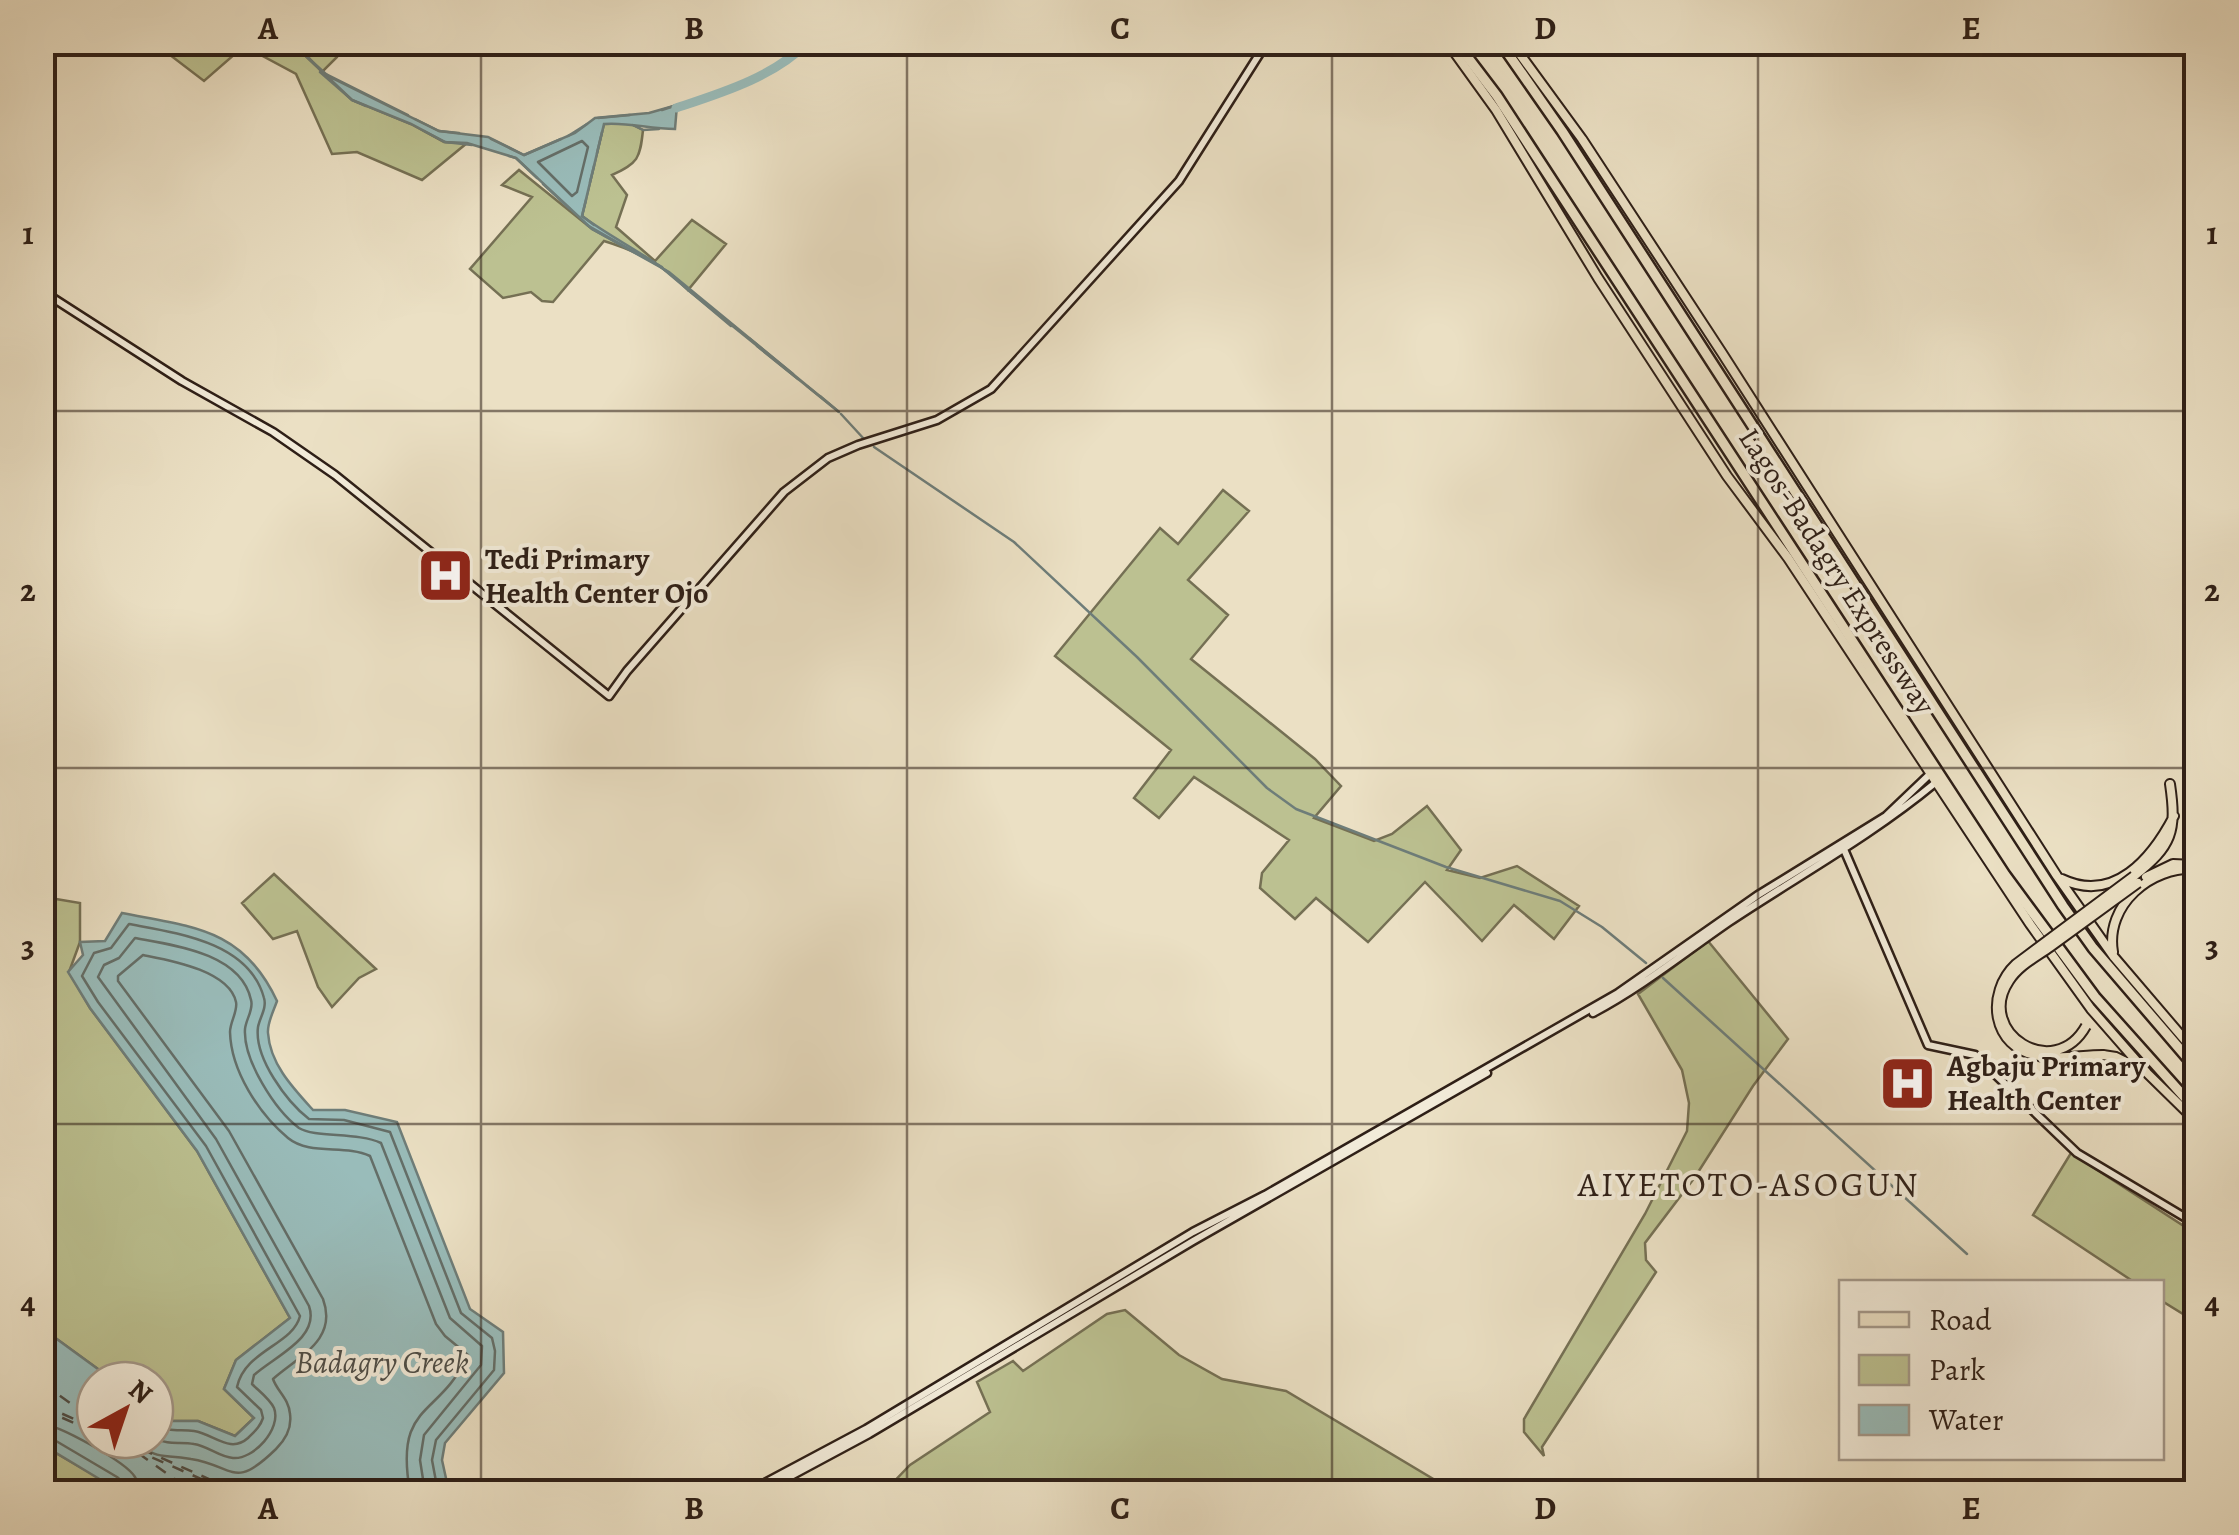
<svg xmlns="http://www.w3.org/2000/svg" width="2239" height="1535" viewBox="0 0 2239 1535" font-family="Alegreya,serif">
	<rect width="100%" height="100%" fill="#ebe0c4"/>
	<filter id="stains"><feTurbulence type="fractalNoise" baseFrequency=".002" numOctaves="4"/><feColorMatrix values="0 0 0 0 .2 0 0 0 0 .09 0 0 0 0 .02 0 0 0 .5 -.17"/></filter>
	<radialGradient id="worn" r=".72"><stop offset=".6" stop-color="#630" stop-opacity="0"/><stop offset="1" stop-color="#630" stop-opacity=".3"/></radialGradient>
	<path fill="#bcc191" stroke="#757054" stroke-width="2.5" d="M43,42L292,43L352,100L411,124L444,142L467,143L422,180L357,152L332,154L296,74L244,46L204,81L157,45L43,54Z
		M295,43H343L337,57L322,72Z
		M629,123L643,130C640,159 638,163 612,175L627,195L616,227L655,261L692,220L726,244L688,290C664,265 637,251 604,241L553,302L542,301L531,292L503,298L470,269L532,197L502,185L519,170L592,229L616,242L582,216L604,124Z
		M1223,490L1249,511L1188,580L1228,615L1191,659L1315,759L1341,786L1314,818L1374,841L1392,834L1427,806L1461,850L1447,870L1480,878L1517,866L1579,906L1554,939L1514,905L1482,941L1425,882L1368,942L1316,898L1295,919L1260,888L1262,873L1289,840L1194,777L1159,818L1134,798L1171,750L1055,656L1160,528L1178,544Z
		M274,874L376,969L359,978L332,1007L318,987L297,931L273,939L242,903Z
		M56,899L80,903V942L69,972L90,1008L197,1151L290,1318L236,1360L224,1389L254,1418L235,1436L198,1421H170L155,1410V1380H113L43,1329L42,915Z
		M1708,941L1788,1039L1753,1086L1695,1177L1645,1243L1646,1260L1656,1272L1542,1447L1544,1456L1524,1432V1419L1645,1214L1687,1131L1689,1103L1682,1070L1638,994Z
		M2071,1153L2196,1234V1322L2162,1301V1282H2134L2033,1215Z
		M1125,1310L1179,1355L1222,1379L1286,1391L1455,1492H884L910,1465L990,1412L977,1382L1013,1361L1023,1371L1107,1314Z
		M42,1445L111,1485L121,1492H43Z"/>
	<path fill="#99bcba" stroke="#6e7d79" stroke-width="2.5" d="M292,43L328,76L439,131L488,137L524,155L575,133L595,118L649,113L677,105L675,129C649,129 629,122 604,124L582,216C617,242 658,259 688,290L839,412L669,272L592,229L516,158L467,143L445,142L411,124L352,100Z
		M122,913C193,927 243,928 277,1001C274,1010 267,1023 268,1033C270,1064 293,1088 313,1110H345L397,1122L470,1309L503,1332L504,1373L445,1443L442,1460L449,1492H121L43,1445V1329L113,1380H95V1440H155V1410L170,1421H198L235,1436L254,1418L224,1389L236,1360L290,1318L197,1151L90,1008L68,972L83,955L80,942L105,941Z"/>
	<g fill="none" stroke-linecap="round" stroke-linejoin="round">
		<path stroke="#646e68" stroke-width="2.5" d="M582,141L588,147L577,192L572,196L538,162Z
			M155,1423C169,1433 178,1429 194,1431C214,1434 230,1454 248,1438C255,1431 260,1427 263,1418L261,1410L237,1387C245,1350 293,1345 300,1316L206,1146L98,1002L82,976L94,953L111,948L129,924C177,933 249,942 264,998C267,1008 260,1017 258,1027C254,1058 287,1102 309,1119L344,1120L390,1132L461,1313L492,1338L495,1351L494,1370L436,1440L432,1460L438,1492
			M42,1424C59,1425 126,1462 135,1477C139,1483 138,1485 139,1492
			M42,1437L51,1438L117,1477L125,1484L126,1492
			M155,1438C169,1446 180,1441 194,1444C208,1446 219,1457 233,1458C253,1460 282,1429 274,1408C270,1399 259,1391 252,1384L254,1375C275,1356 320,1338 309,1306L216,1139L98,977L104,965L119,958L135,938C173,945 241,953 251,1000C254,1009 246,1019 245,1029C243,1060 275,1110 299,1128C315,1138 358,1132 381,1143L450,1318L482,1346L481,1365L424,1435L420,1460L425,1492
			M132,1440C162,1462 159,1453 191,1459C235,1466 233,1491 276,1449C286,1439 292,1428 290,1414C289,1399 277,1391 273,1379C299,1356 338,1340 323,1299L229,1131L118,981V976L143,955C168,960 229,970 236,1002C238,1011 230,1022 230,1032C231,1071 259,1114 288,1138C310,1156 345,1144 370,1156L436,1324L445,1336L468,1355C439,1419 394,1401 410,1492"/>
		<path stroke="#6e7d79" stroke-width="2.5" d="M292,42L301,52
			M295,42L309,58
			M320,72L352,100L366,106
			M326,74L408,115
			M662,110L677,105L676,111
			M598,118L630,115
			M415,119L439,131L459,133
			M633,125L643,130L659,129
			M424,131L445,142L472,145
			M568,136L587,124
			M491,139L524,155L561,139
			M597,153L602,132
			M509,156L516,158L537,178
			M590,182L594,166
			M543,184L570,209
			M586,200L582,216L594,225
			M587,225L654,263
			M634,251L662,267
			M661,267L731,326
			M706,304L735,327
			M749,338L793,374
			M757,346L798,379
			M807,386L839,412L820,396
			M841,414L864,439
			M874,447L1014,542L1137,657L1267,788L1296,809L1446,867L1560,901L1602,927L1646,963
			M1663,978L1967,1254"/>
		<path stroke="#99bcba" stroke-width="9" d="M676,108C721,93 774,77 808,42"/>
		<path stroke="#4e4e48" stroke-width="2.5" stroke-dasharray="12 10" stroke-linecap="butt" d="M42,1383L95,1421
			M42,1405L95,1428
			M42,1409L95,1432
			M112,1440L231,1492
			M121,1440L238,1492
			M138,1453L193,1492"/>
		<defs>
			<path id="secondary" d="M42,291L182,381L273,432L335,475L609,696L627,671L784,492L828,458L858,445L937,420L991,389L1179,181L1267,42
				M1843,847L1928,1045L1975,1055L2077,1153L2196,1224
				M1593,1013C1642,987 1684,953 1729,922C1798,876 1871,836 1935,783
				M748,1492L866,1429L1193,1232L1265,1195L1618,993L1758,895L1886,816L1930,774
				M761,1492L869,1434L1193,1241L1487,1073"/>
			<path id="primary" d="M1447,42L1496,110L1598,278L1727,476L1788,558L2030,924L2091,1009L2147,1073L2196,1121
				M1511,42L1582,139L1722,353L2057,876L2114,957L2196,1053
				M2134,876C2172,846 2177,832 2170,784
				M2146,877L2173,864L2194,865
				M2062,879C2114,904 2152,858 2174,816
				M2113,952C2105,905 2151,866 2196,869
				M2103,1055L2116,1057L2140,1069"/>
			<path id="highway" d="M1456,42L1497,96L2005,875L2095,997L2196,1110
				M1500,42L1562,131L2063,906L2093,948L2196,1068"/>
		</defs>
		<use href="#secondary" stroke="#2e1f17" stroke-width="11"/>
		<use href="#primary" stroke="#2e1f17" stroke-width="12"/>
		<use href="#highway" stroke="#2e1f17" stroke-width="14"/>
		<use href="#secondary" stroke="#f2ebd9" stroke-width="6"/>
		<use href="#primary" stroke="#ebe0c4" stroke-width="8"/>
		<use href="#highway" stroke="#ebe0c4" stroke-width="9"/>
		<defs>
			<path id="primary-bridge" d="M2086,1026C2054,1083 1975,1032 2009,981C2018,966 2036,957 2050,947C2080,925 2109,904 2138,883
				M2103,1055C2082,1055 2059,1060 2039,1056C1991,1048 1985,993 2016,964L2134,876"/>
		</defs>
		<use href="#primary-bridge" stroke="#2e1f17" stroke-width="12" stroke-linecap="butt"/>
		<use href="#primary-bridge" stroke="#ebe0c4" stroke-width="8"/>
	</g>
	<path fill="none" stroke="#2e1f17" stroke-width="2.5" stroke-opacity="0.55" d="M481,42V1492M907,42V1492M1332,42V1492M1758,42V1492M42,411H2196M42,768H2196M42,1124H2196"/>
	<defs>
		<symbol id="hospital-square" viewBox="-11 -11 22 22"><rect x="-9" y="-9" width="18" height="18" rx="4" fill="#8f2418" stroke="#f2ebd9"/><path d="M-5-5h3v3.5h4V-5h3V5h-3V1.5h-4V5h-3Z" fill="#fff"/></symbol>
	</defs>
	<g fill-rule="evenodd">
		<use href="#hospital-square" x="414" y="544" width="63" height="63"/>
		<use href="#hospital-square" x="1876" y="1052" width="63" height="63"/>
	</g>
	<g text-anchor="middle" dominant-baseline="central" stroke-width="8" stroke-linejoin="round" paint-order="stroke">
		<g font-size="30" font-weight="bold" fill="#2e1f17" stroke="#f2ebd9" text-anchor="start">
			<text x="485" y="559">Tedi Primary<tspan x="485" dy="34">Health Center Ojo</tspan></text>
			<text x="1947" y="1066">Agbaju Primary<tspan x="1947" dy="34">Health Center</tspan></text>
		</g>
		<g font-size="30" fill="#2e1f17" stroke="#f2ebd9">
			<text transform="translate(1837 571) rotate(57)">Lagos-Badagry Expressway</text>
		</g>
		<g font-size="32" font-style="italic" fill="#4e4e48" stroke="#f2ebd9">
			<text x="382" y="1362">Badagry Creek</text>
		</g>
		<g font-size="35" letter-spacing="2.5" fill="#2e1f17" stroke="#f2ebd9">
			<text x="1749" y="1184">AIYETOTO-ASOGUN</text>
		</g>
	</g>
	<rect width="2239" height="1535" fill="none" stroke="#ebe0c4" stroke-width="110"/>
	<rect x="1839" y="1280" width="325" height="180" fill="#f2ebd9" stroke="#a4998b" stroke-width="2.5"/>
	<rect x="1859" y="1312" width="50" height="15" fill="#ebe0c4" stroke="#a4998b" stroke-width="2.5"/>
	<text x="1929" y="1330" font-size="30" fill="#2e1f17">Road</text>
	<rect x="1859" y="1355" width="50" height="30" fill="#bcc191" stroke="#a4998b" stroke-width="2.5"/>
	<text x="1929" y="1380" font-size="30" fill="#2e1f17">Park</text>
	<rect x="1859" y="1405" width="50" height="30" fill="#99bcba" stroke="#a4998b" stroke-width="2.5"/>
	<text x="1929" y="1430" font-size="30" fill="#2e1f17">Water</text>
	<g transform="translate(125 1410) rotate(40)"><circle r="48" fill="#f2ebd9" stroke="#a4998b" stroke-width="2.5"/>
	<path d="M0-8L18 38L0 25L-18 38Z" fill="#8f2418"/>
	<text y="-15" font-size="28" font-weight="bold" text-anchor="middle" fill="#2e1f17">N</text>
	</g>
	<rect x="55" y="55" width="2129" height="1425" fill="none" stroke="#2e1f17" stroke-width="4"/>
	<g font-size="32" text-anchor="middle" font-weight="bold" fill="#2e1f17">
		<text x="268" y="39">A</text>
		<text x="694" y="39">B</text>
		<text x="1120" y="39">C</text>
		<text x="1545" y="39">D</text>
		<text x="1971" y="39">E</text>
		<text x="28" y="244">1</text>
		<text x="2212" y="244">1</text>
		<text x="28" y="601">2</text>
		<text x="2212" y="601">2</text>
		<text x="28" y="957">3</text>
		<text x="2212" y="957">3</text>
		<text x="28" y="1313">4</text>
		<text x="2212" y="1313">4</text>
		<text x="268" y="1519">A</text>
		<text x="694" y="1519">B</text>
		<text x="1120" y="1519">C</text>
		<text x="1545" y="1519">D</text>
		<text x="1971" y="1519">E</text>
	</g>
	<rect width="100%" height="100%" filter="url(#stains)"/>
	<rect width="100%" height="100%" fill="url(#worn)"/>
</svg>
